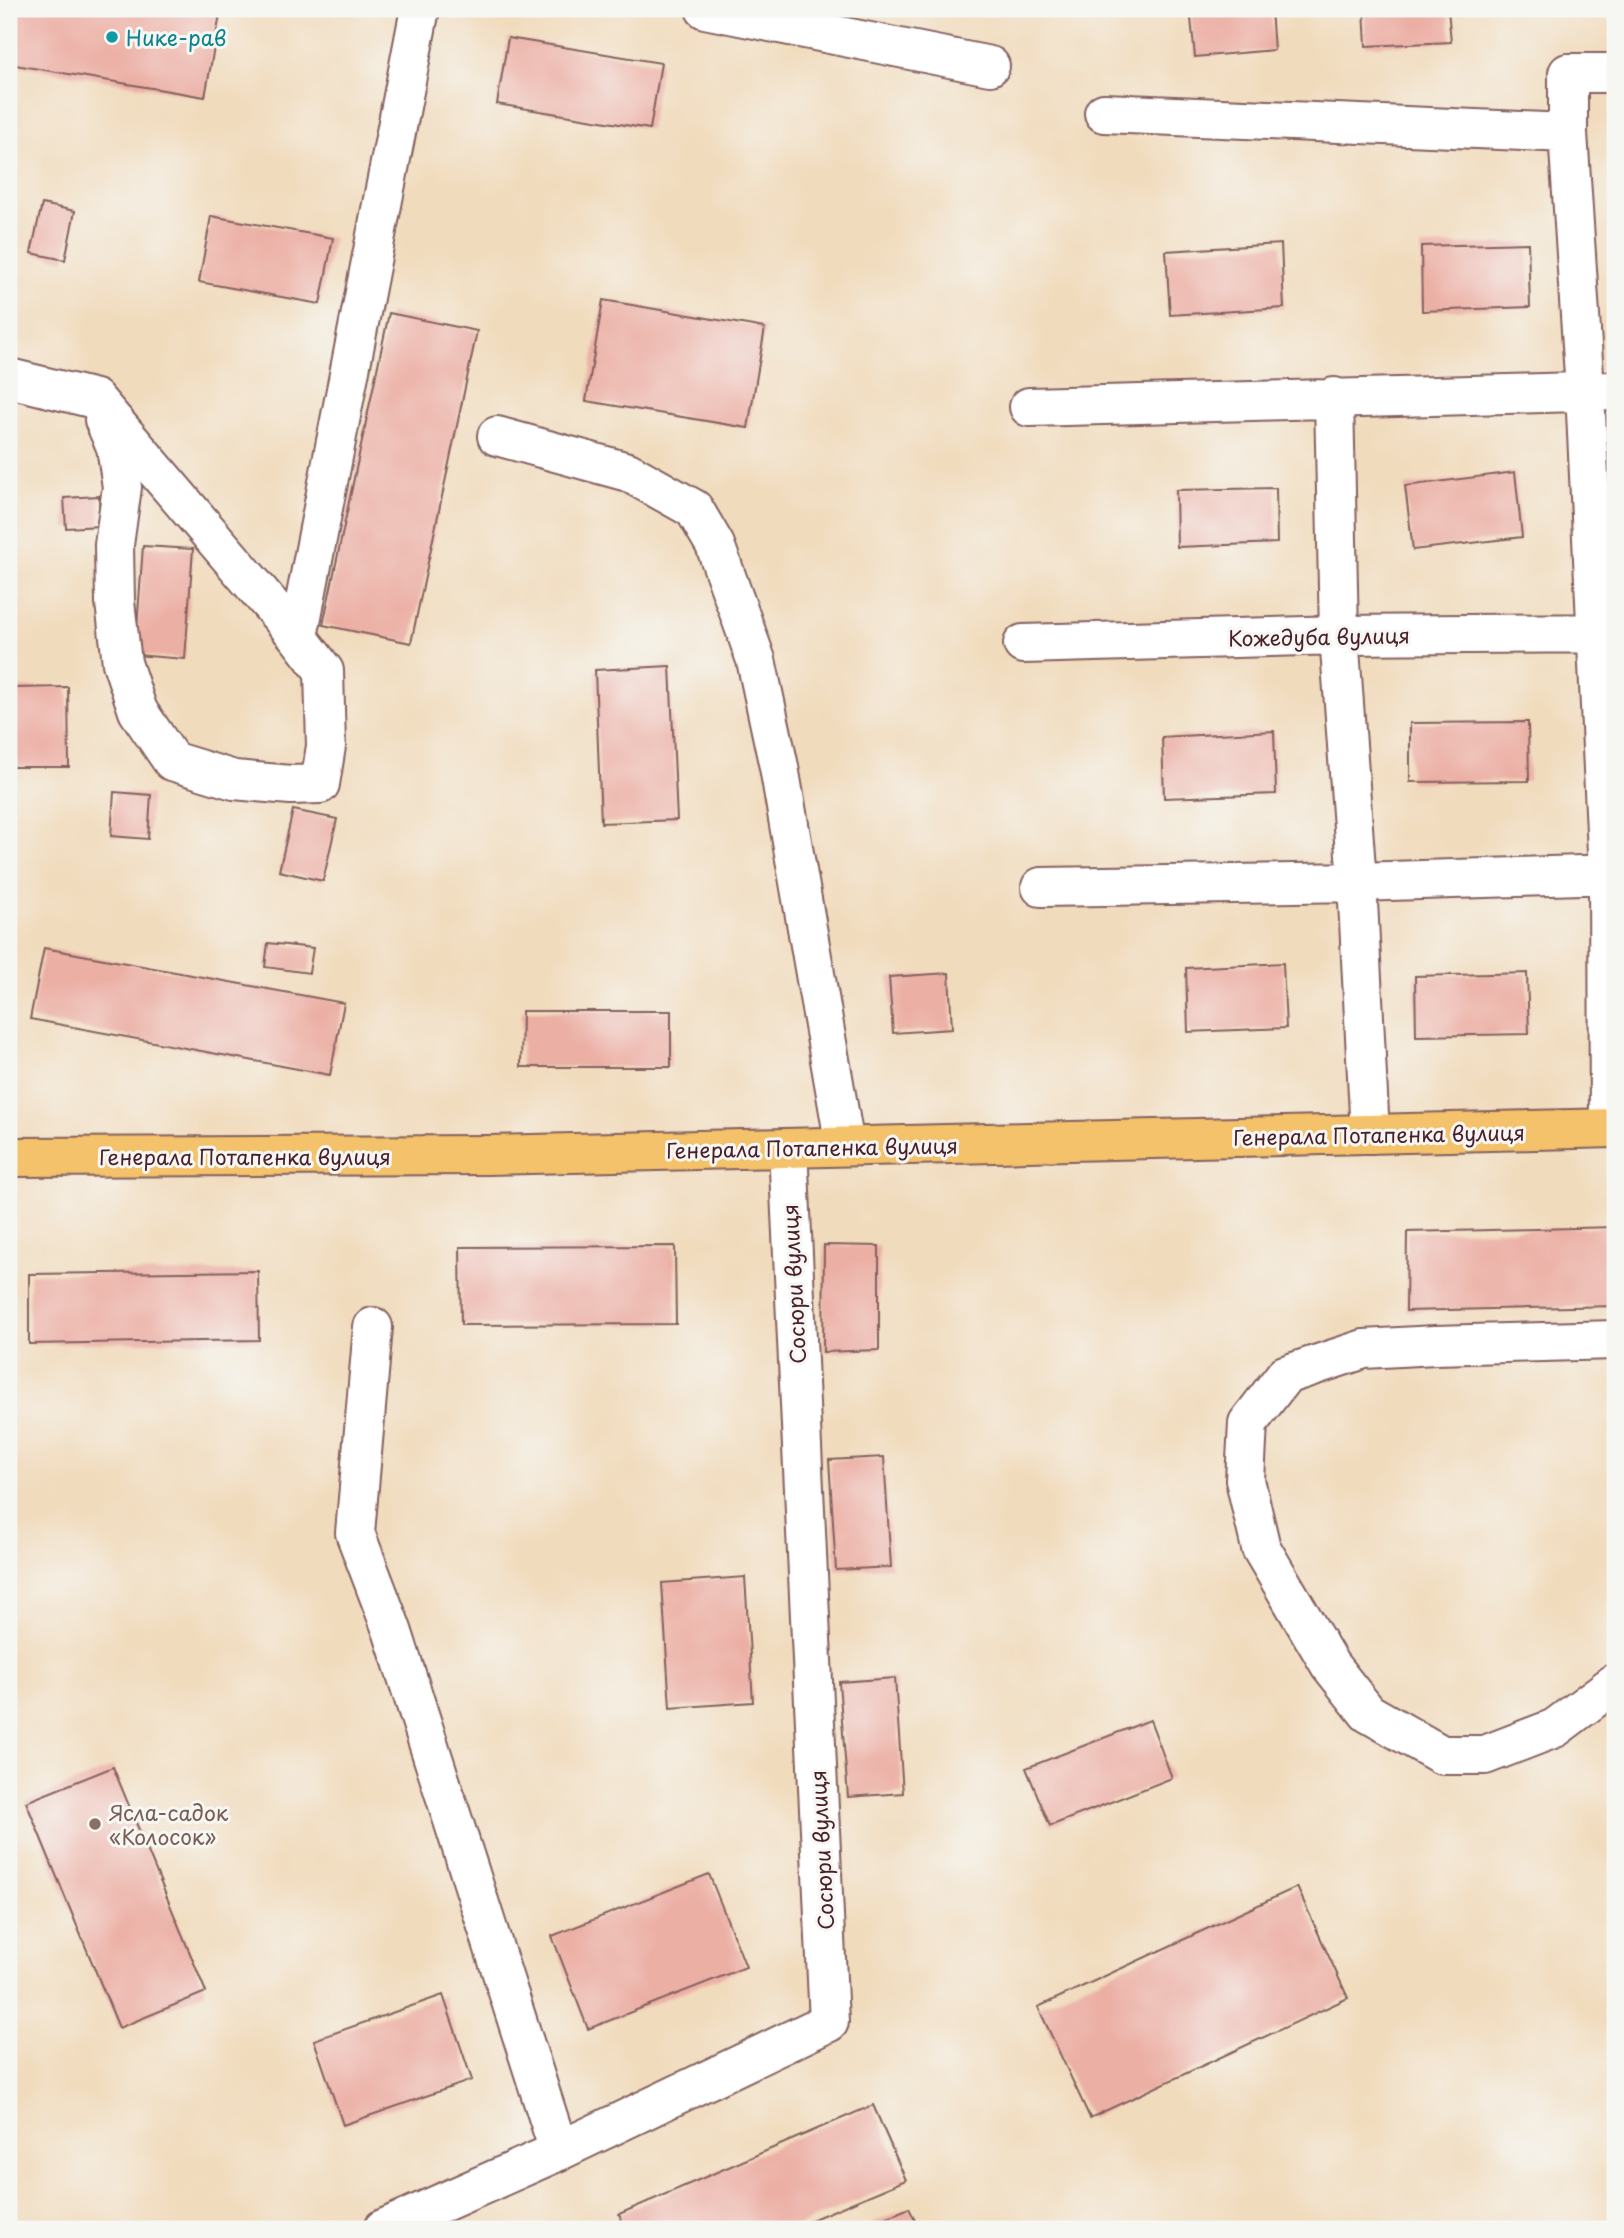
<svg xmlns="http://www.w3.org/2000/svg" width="1624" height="2238" viewBox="0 0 1624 2238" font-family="'Playpen Sans',sans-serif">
	<rect width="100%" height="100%" fill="#f6f6f2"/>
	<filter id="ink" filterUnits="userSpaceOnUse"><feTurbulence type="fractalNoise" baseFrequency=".0143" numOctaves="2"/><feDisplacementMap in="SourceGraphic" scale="14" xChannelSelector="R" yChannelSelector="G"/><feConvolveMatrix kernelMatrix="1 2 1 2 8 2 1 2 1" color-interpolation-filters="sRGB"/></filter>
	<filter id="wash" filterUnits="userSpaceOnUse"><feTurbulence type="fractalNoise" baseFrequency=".00686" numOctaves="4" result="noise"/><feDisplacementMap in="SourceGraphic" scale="28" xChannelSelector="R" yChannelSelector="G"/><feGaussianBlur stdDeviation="1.57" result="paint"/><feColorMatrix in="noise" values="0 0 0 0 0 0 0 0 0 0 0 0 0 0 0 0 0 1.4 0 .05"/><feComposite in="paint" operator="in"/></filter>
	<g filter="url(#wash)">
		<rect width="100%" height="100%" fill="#f1dbbd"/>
		<g id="blocks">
			<path fill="#ecafa4" d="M9,9H221L205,97L9,64Z
				M1190,9H1271L1274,50L1195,57Z
				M1364,9H1448L1451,42L1366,46Z
				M508,38L661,63L650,129L497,104Z
				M42,204L75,211L65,260L31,253Z
				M211,216L333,238L320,304L199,282Z
				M1528,243L1530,307L1422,311L1421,246Z
				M1281,244L1284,308L1170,315L1166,251Z
				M603,300L765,328L748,428L586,401Z
				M389,313L477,331L411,643L323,625Z
				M1515,472L1522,537L1413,550L1405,486Z
				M1276,488L1277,543L1177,547L1176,490Z
				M99,496L100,526L66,528L64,498Z
				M143,546L193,549L185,659L135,655Z
				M670,666L677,820L601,823L595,670Z
				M68,687L69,767H9V688Z
				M1528,722L1529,781L1410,782V723Z
				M1274,731L1276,794L1164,798L1162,737Z
				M114,792L151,795L148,839L111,836Z
				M293,810L337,819L323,881L279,871Z
				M268,943L313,948L309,973L265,967Z
				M44,948L344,1003L330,1075L30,1019Z
				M1283,963L1286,1028L1188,1032L1186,968Z
				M949,973L952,1029L893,1033L889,977Z
				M1527,973L1529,1034L1416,1036L1415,976Z
				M522,1011H671V1067H521Z
				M1615,1227V1306L1406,1311L1407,1232Z
				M824,1245L879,1246V1350L823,1352Z
				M675,1246L676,1324L461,1325L460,1247Z
				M258,1271L259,1340L29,1344V1274Z
				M884,1457L891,1567L836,1570L829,1460Z
				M745,1577L753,1702L670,1708L662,1583Z
				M895,1678L903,1793L848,1797L839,1682Z
				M1150,1720L1172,1778L1050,1826L1026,1768Z
				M113,1767L206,1992L119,2028L26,1802Z
				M709,1874L746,1967L588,2029L552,1936Z
				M1297,1887L1348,1998L1090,2118L1038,2007Z
				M443,1995L472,2080L343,2125L314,2040Z
				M873,2105L906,2180L790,2229H625L619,2214Z
				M909,2208L919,2229H860Z"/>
		</g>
	</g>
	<g filter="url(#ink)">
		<use href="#blocks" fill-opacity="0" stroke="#84615e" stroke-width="2"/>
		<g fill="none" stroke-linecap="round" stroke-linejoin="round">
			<defs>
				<path id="minor" d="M705,9L990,66
					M1104,113L1568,133V73H1615
					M1568,133L1585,391L1608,874L1609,1128
					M9,378L95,399L298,637L420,9
					M1334,397L1339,635L1357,882L1370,1134
					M1029,407L1615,391
					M104,420L116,447L122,487L114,545L115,602L122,663L138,711L172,761L234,780L291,785L320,784L326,746L324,671L298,637
					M497,436L628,472L694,509L715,545L756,660L779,767L845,1146
					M1023,644L1339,635L1615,633
					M1041,887L1357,882L1615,874
					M373,1327L355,1533L392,1630L559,2151
					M1615,1340L1435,1345L1364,1349L1285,1375L1248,1423L1245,1480L1261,1548L1330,1665L1368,1713L1442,1755H1485L1555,1728L1615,1683
					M383,2229L559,2151L829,2022L788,1148"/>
				<path id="major" d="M9,1157L489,1155L1615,1128"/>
			</defs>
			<use href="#minor" stroke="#84615e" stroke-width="42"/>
			<use href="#major" stroke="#84615e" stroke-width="42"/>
			<use href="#minor" stroke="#fff" stroke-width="38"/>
			<use href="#major" stroke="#f3c26a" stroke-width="38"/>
		</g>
	</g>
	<circle fill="#0f9aa8" stroke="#f6f6f2" stroke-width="2.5" cx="112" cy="37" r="7"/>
	<circle fill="#8d6e63" stroke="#f6f6f2" stroke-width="2.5" cx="95" cy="1824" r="7"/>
	<g text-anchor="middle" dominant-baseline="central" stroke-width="6" stroke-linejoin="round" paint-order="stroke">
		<g font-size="21" fill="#0d838f" stroke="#f6f6f2" text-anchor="start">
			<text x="126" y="37">Нике-рав</text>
		</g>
		<g font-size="21" fill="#4a1f2b" stroke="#f6f6f2">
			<text transform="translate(1319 636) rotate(-1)">Кожедуба вулиця</text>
			<text transform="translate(1379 1134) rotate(-1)">Генерала Потапенка вулиця</text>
			<text transform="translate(812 1147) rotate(-1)">Генерала Потапенка вулиця</text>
			<text x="245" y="1156">Генерала Потапенка вулиця</text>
			<text transform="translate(793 1284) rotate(-93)">Сосюри вулиця</text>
			<text transform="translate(821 1850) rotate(-93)">Сосюри вулиця</text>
		</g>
		<g font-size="21" fill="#785e54" stroke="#f6f6f2" text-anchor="start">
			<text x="109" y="1812">Ясла-садок<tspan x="109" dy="24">«Колосок»</tspan></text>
		</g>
	</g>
	<rect width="1624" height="2238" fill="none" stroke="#f6f6f2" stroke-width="35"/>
</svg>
